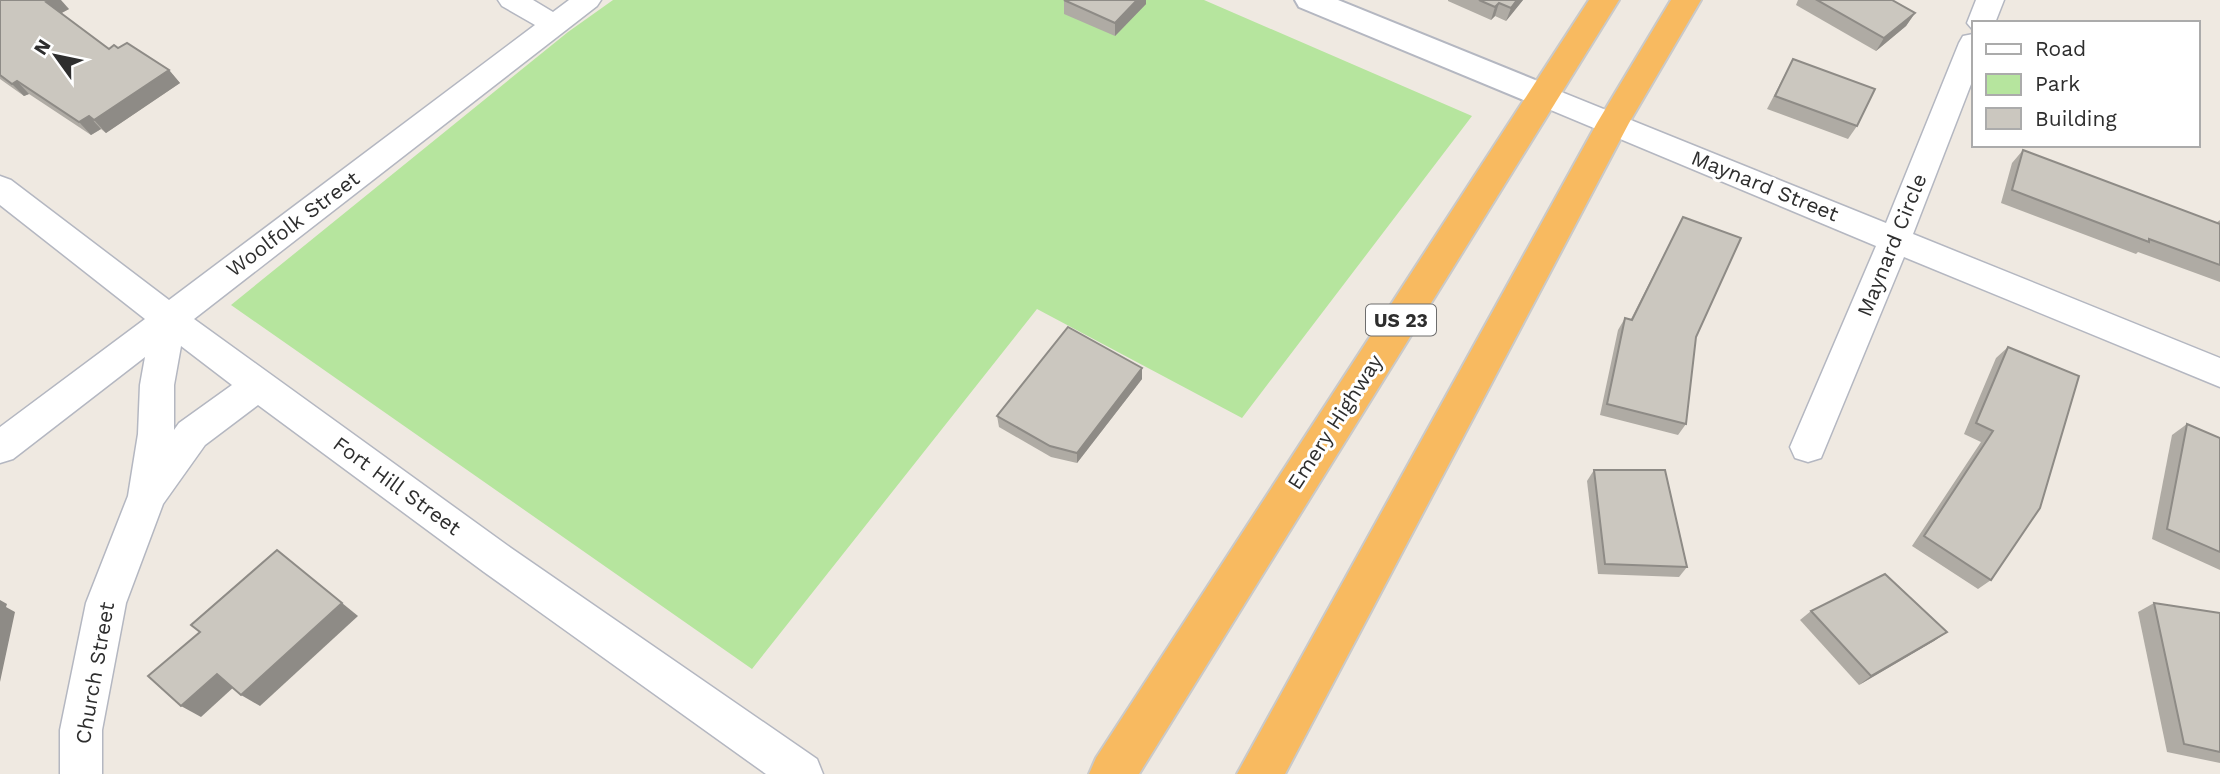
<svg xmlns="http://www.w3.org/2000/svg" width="2220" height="774" font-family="'Work Sans',sans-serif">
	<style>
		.green { fill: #b6e59e }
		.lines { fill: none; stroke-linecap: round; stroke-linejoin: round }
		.minor-casing { stroke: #b4b7c1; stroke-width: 3 }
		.tertiary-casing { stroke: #b4b7c1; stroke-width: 4 }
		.trunk-casing { stroke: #c9c9c9; stroke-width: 4 }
		.minor { fill: #fff; fill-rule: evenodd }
		.tertiary { fill: #fff; fill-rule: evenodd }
		.trunk { fill: #f8ba60; fill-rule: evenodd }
		.wall { fill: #afaba4 }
		.shaded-wall { fill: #8e8b86 }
		.building { fill: #cbc7bf; stroke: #8e8b86; stroke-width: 2 }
		.labels { text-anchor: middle; stroke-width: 6; stroke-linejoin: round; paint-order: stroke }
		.shield { fill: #fff; stroke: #6d6d6d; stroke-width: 2 }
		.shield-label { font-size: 19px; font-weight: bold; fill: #2e2e2e }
		.street-label { font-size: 21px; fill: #2e2e2e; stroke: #fff }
	</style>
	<rect width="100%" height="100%" fill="#efe9e1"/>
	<path class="green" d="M613,0h591l268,116 -230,302 -205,-109 -285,360 -521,-364 337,-273z"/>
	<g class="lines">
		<g class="minor-casing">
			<g id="minor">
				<path d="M498,0h35l20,12 16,-12h32l-4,6 -403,313 317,229 306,211 6,15h-57l-282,-202 -226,-167 -53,40 -42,59 -37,99 -24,127v44h-42v-44l26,-127 42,-107 10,-62 2,-49 5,-28 -132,102 -13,4v-36l145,-108 -145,-114v-29l11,4 158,120 366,-275 -33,-19zM181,346l51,39 -53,38 -5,7v-45z"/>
				<path d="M1976,0h28l-9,23h-22v7l-6,-7z"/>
				<path d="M1973,34v45l-60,155 307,124v29l-316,-130 -83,201 -13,4 -13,-4 -5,-11 86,-201 -342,-143 -5,-7 5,-7 10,-3 10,3 332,134 73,-180 4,-7z"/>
			</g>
		</g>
		<g class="tertiary-casing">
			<path id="tertiary" d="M1295,0h43l217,88 5,8 -5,8 -11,3 -11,-3 -234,-97z"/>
		</g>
		<g class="trunk-casing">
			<g id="trunk">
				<path d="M1589,0h30l-480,774h-50l7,-16z"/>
				<path d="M1671,0h30l-72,123 -344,651h-48l360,-651z"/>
			</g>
		</g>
		<use href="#minor" class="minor"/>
		<use href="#tertiary" class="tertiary"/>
		<use href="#trunk" class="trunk"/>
	</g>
	<g class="wall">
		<path d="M0,0l69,9 -8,4 48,36 9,-1 51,22 11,13 -74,50 -5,-4 -10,6 -62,-41 -5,2 -24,-17z"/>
		<path d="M1448,0h75l-17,21 -11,-5 -4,4 -43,-19z"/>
		<path d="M1798,0h94l23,13 -9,13 -30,25 -80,-46z"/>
		<path d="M1064,1l82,3 -31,32 -51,-22z"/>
		<path d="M1793,59l64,67 -9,13 -81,-30z"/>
		<path d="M2023,150l193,73 4,-3v62l-82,-30 -2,2 -135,-51 11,-40z"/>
		<path d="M1683,217l13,120 -10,87 -8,11 -78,-20 18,-85 7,-12 6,1z"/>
		<path d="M2008,347l-17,233 -13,9 -66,-43 69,-104 -17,-8 32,-76z"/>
		<path d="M1142,379l-65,84 -26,-6 -52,-30 -2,-11z"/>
		<path d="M2187,424l33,14v132l-68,-31 20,-104z"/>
		<path d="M1594,470l93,97 -8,10 -81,-3 -11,-93z"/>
		<path d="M2154,603l66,10v150l-53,-11 -29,-140z"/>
		<path d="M1811,611l136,21 -13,9 -75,44 -59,-65z"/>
	</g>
	<g class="shaded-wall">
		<path d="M50,0h11l8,9 -11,6 -12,-13z"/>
		<path d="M1137,0h9v4l-31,32v-13z"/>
		<path d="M1517,0h6l-17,21 5,-13z"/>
		<path d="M1499,3l-4,13 -4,4 4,-13z"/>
		<path d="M1915,13l-9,13 -30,25 8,-13z"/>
		<path d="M169,70l11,13 -74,50 -12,-13z"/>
		<path d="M17,81l12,13 -5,2 -12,-12z"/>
		<path d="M89,116l12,13 -10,6 -12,-13z"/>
		<path d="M1142,368v11l-65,84v-10z"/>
		<path d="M277,550l81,66 -98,90 -19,-11z"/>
		<path d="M0,600l7,4 -1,3 9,5 -15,70z"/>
		<path d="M1947,632l-13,9 -75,44 12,-9z"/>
		<path d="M217,674l19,11 -35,32 -20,-11z"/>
	</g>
	<g class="building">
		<path d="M0,0h50l-4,2 63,47 5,-4 4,3 9,-5 42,27 -75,50 -5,-4 -10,6 -62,-41 -5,3 -12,-9z"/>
		<path d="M1064,0h73l-22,23z"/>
		<path d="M1479,0h38l-6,8 -12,-5 -4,4z"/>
		<path d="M1817,0h75l23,13 -31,25z"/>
		<path d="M1793,59l82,30 -18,37 -82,-30z"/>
		<path d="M2023,150l197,74v41l-71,-26v3l-137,-52z"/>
		<path d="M1683,217l58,21 -45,99 -10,87 -79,-20 18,-86 7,2z"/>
		<path d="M1068,327l74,41 -65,85 -27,-7 -53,-30z"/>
		<path d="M2008,347l71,29 -39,132 -49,72 -67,-44 69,-105 -17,-8z"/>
		<path d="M2187,424l33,14v114l-53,-23z"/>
		<path d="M1594,470h71l22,97 -82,-3z"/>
		<path d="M277,550l65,53 -101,92 -24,-21 -36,32 -33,-30 52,-44 -9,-7z"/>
		<path d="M1885,574l62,58 -76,44 -60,-65z"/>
		<path d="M2154,603l66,10v139l-36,-8z"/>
	</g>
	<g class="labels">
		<rect class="shield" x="1366" y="304.5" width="70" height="31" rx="5"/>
		<g class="shield-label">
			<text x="1401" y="327">US 23</text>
		</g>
		<g class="street-label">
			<text transform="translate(1765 186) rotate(22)" y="7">Maynard Street</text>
			<text transform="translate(293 224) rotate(-37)" y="7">Woolfolk Street</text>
			<text transform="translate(1892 245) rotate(-68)" y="7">Maynard Circle</text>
			<text transform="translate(1335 422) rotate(-57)" y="7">Emery Highway</text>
			<text transform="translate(397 486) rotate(36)" y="7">Fort Hill Street</text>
			<text transform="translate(95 673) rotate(-80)" y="7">Church Street</text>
		</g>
	</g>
	<rect x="1972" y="21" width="228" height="126" fill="#ffffff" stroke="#ababab" stroke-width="2"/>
	<rect x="1986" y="44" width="35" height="10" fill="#ffffff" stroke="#ababab" stroke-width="2"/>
	<text x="2035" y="56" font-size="21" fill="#2e2e2e">Road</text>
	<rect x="1986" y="74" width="35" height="21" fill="#b6e59e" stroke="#ababab" stroke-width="2"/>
	<text x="2035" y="91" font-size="21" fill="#2e2e2e">Park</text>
	<rect x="1986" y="108" width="35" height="21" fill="#cbc7bf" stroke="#ababab" stroke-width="2"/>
	<text x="2035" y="126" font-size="21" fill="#2e2e2e">Building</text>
	<g transform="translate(56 56) rotate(303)" stroke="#ffffff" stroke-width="5" paint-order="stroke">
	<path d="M0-5L12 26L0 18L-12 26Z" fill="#2e2e2e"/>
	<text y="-10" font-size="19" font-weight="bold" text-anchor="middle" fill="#2e2e2e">N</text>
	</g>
</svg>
